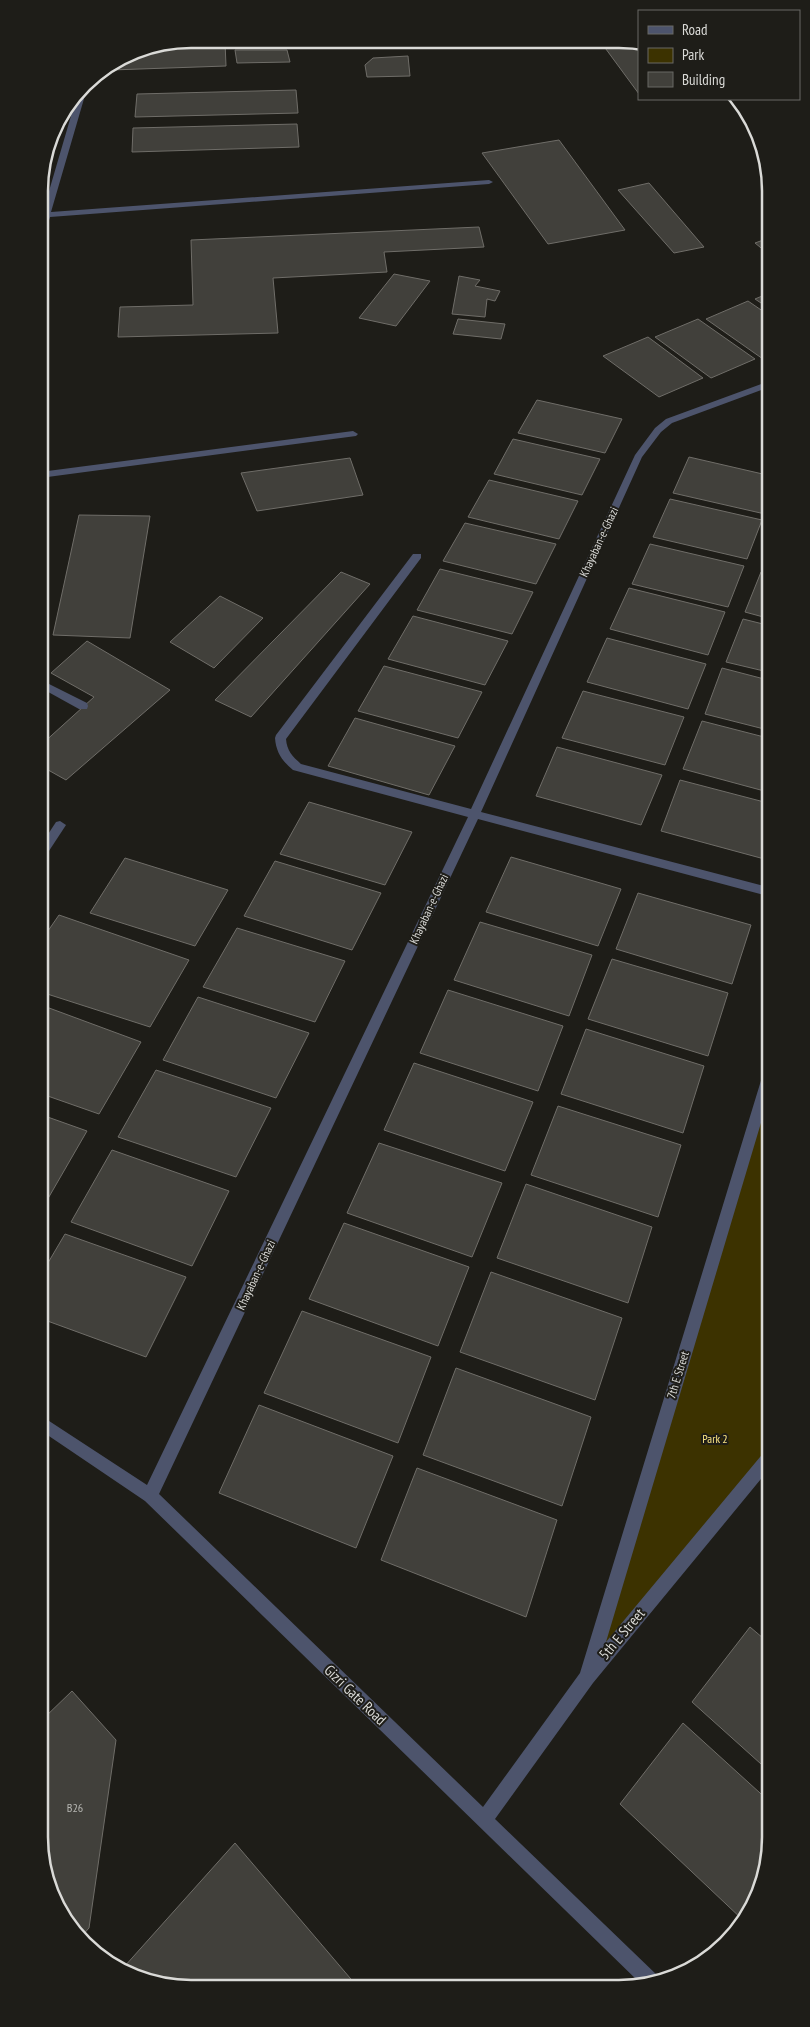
<svg xmlns="http://www.w3.org/2000/svg" width="810" height="2027" font-family="'PT Sans Narrow',sans-serif">
	<style>
		.green { fill: #3c3200 }
		.building { fill: #41403b; stroke: #6f6d68 }
		.lines { fill: none; stroke-linecap: round; stroke-linejoin: round }
		.minor { fill: #4d546c; fill-rule: evenodd }
		.labels { text-anchor: middle; stroke-width: 4; stroke-linejoin: round; paint-order: stroke }
		.street-label { font-size: 12px; fill: #dadad7; stroke: #1e1d18 }
		.park-label { font-size: 12px; fill: #fae483; stroke: #1e1d18 }
		.near-number-label { font-size: 12px; fill: #b4b4b0 }
		.near-street-label { font-size: 15px; fill: #dadad7; stroke: #1e1d18 }
		.rim { fill: none; stroke: #dadad7; stroke-width: 2.5 }
	</style>
	<rect width="100%" height="100%" fill="#1e1d18"/>
	<path class="green" d="M769,1072l1,388 -183,217z"/>
	<g class="building">
		<path d="M600,41l39,1v52z"/>
		<path d="M225,42l1,24 -115,4 1,-7 21,-13 32,-6z"/>
		<path d="M235,50h52l3,12 -53,1z"/>
		<path d="M408,56l2,20 -43,1 -2,-12 8,-7z"/>
		<path d="M296,90l2,23 -163,4 2,-23z"/>
		<path d="M297,124l2,23 -167,5 1,-24z"/>
		<path d="M559,140l66,90 -77,14 -66,-91z"/>
		<path d="M649,183l55,64 -30,6 -56,-63z"/>
		<path d="M479,227l5,20 -100,5 3,20 -114,6 5,55 -160,4 2,-30 73,-2 -2,-65z"/>
		<path d="M766,239v13l-11,-9z"/>
		<path d="M394,274l36,7 -34,45 -37,-8z"/>
		<path d="M459,276l21,4 -5,6 25,5 -5,10 -8,-2 -2,18 -33,-3z"/>
		<path d="M767,294v13l-12,-8z"/>
		<path d="M748,301l19,13v43l-4,2 -57,-40z"/>
		<path d="M458,319l47,5 -4,15 -48,-5z"/>
		<path d="M698,319l57,40 -44,19 -56,-41z"/>
		<path d="M648,337l55,41 -44,19 -56,-41z"/>
		<path d="M537,400l85,19 -17,34 -87,-20z"/>
		<path d="M513,439l87,20 -18,36 -88,-21z"/>
		<path d="M689,457l78,18v34l-2,5 -92,-21z"/>
		<path d="M350,458l13,37 -106,16 -16,-38z"/>
		<path d="M489,480l89,21 -19,38 -91,-22z"/>
		<path d="M670,499l92,21 -15,39 -94,-22z"/>
		<path d="M79,515l71,1 -20,122 -77,-3z"/>
		<path d="M465,523l91,21 -20,40 -93,-23z"/>
		<path d="M650,544l94,22 -16,41 -96,-23z"/>
		<path d="M440,569l93,23 -21,42 -95,-24z"/>
		<path d="M341,572l29,12 -119,133 -36,-17z"/>
		<path d="M761,572l6,1v45l-22,-6z"/>
		<path d="M629,588l96,24 -17,43 -98,-26z"/>
		<path d="M220,596l43,22 -49,50 -44,-26z"/>
		<path d="M413,616l95,25 -23,44 -97,-26z"/>
		<path d="M743,619l24,6 1,47 -42,-10z"/>
		<path d="M607,638l99,26 -18,45 -101,-27z"/>
		<path d="M87,641l83,49 -104,90 -25,-14v-21l53,-48 -43,-24z"/>
		<path d="M384,666l98,26 -24,46 -100,-27z"/>
		<path d="M722,668l46,12v50l-63,-16z"/>
		<path d="M583,691l101,26 -19,48 -103,-27z"/>
		<path d="M355,718l100,28 -26,49 -101,-29z"/>
		<path d="M702,721l66,17v54l-85,-23z"/>
		<path d="M557,747l105,28 -21,50 -105,-29z"/>
		<path d="M680,780l88,23v57l-107,-29z"/>
		<path d="M309,802l103,30 -27,53 -105,-31z"/>
		<path d="M511,857l110,32 -23,57 -112,-34z"/>
		<path d="M125,858l103,32 -33,56 -105,-33z"/>
		<path d="M275,861l106,32 -29,57 -108,-34z"/>
		<path d="M638,893l113,32 -19,59 -116,-35z"/>
		<path d="M59,915l130,45 -39,67 -109,-35v-51z"/>
		<path d="M480,922l112,33 -23,61 -115,-36z"/>
		<path d="M237,928l108,33 -30,61 -112,-35z"/>
		<path d="M612,959l116,34 -20,63 -120,-37z"/>
		<path d="M448,990l115,36 -25,65 -118,-38z"/>
		<path d="M198,997l111,36 -33,65 -113,-38z"/>
		<path d="M41,1005l100,37 -42,72 -57,-20z"/>
		<path d="M586,1029l118,37 -21,67 -122,-39z"/>
		<path d="M414,1063l119,39 -28,69 -121,-41z"/>
		<path d="M156,1070l115,38 -35,69 -118,-40z"/>
		<path d="M558,1106l123,39 -23,72 -127,-42z"/>
		<path d="M42,1115l45,16 -41,71 -4,-1z"/>
		<path d="M379,1143l123,40 -30,74 -125,-44z"/>
		<path d="M112,1150l117,41 -37,75 -121,-44z"/>
		<path d="M526,1184l126,43 -24,76 -131,-45z"/>
		<path d="M344,1223l125,44 -31,79 -129,-47z"/>
		<path d="M65,1234l121,43 -40,80 -104,-38v-46z"/>
		<path d="M491,1272l131,46 -27,82 -135,-48z"/>
		<path d="M302,1311l129,46 -33,86 -134,-50z"/>
		<path d="M456,1368l135,49 -29,89 -139,-51z"/>
		<path d="M259,1405l134,51 -37,92 -137,-55z"/>
		<path d="M417,1468l140,52 -31,97 -145,-57z"/>
		<path d="M750,1627l20,17 1,129 -79,-71z"/>
		<path d="M72,1691l44,49 -27,188 -9,10 -21,-25 -15,-38 -1,-156z"/>
		<path d="M683,1723l88,80v43l-8,40 -19,35 -124,-117z"/>
		<path d="M235,1843l121,142h-195l-37,-18z"/>
	</g>
	<g class="lines">
		<g class="minor">
			<path d="M85,83l3,2 -37,127 438,-32 4,2 -4,2 -439,33 -7,24 -4,2v-17l3,-11 36,-123z"/>
			<path d="M767,382v6l-95,35 -11,9 -19,25 -161,355 287,75v9l-290,-77 -319,675 324,313 97,-134 183,-599 1,-4 5,-1v27l-163,546 159,-191 5,-2v19l-177,215 -98,136 164,158 2,5 -21,1 -495,-482 -102,-69v-15l104,68 321,-668 -175,-47c-11,-9 -17,-18 -18,-32l1,-3 137,-181h8v4l-135,181c1,12 6,17 15,25l170,45 164,-354 20,-27 11,-9z"/>
			<path d="M353,431l5,3 -2,2 -316,42v-6z"/>
			<path d="M41,680l46,23 1,3 -1,3h-8l-38,-21z"/>
			<path d="M60,821l6,4 -21,32 -4,1v-13l15,-23z"/>
		</g>
	</g>
	<g class="labels">
		<g class="street-label">
			<text transform="translate(599 542) rotate(-65)" y="4">Khayaban-e-Ghazi</text>
			<text transform="translate(429 909) rotate(-65)" y="4">Khayaban-e-Ghazi</text>
			<text transform="translate(256 1275) rotate(-65)" y="4">Khayaban-e-Ghazi</text>
			<text transform="translate(678 1375) rotate(-73)" y="4">7th E Street</text>
		</g>
		<g class="park-label">
			<text x="715" y="1443">Park 2</text>
		</g>
		<g class="near-number-label">
			<text x="75" y="1812">B26</text>
		</g>
		<g class="near-street-label">
			<text transform="translate(622 1634) rotate(-50)" y="5">5th E Street</text>
			<text transform="translate(355 1695) rotate(44)" y="5">Gizri Gate Road</text>
		</g>
	</g>
	<path d="M0 0H810V2027H0ZM191 48H619A143 143 0 0 1 762 191V1837A143 143 0 0 1 619 1980H191A143 143 0 0 1 48 1837V191A143 143 0 0 1 191 48Z" fill="#1e1d18" fill-rule="evenodd"/>
	<path class="rim" d="M191 48H619A143 143 0 0 1 762 191V1837A143 143 0 0 1 619 1980H191A143 143 0 0 1 48 1837V191A143 143 0 0 1 191 48Z"/>
	<rect x="638" y="10" width="162" height="90" fill="#1e1d18" stroke="#696964"/>
	<rect x="648" y="26" width="25" height="8" fill="#4d546c" stroke="#696964"/>
	<text x="682" y="35" font-size="15" fill="#dadad7">Road</text>
	<rect x="648" y="48" width="25" height="15" fill="#3c3200" stroke="#696964"/>
	<text x="682" y="60" font-size="15" fill="#dadad7">Park</text>
	<rect x="648" y="72" width="25" height="15" fill="#41403b" stroke="#696964"/>
	<text x="682" y="85" font-size="15" fill="#dadad7">Building</text>
</svg>
